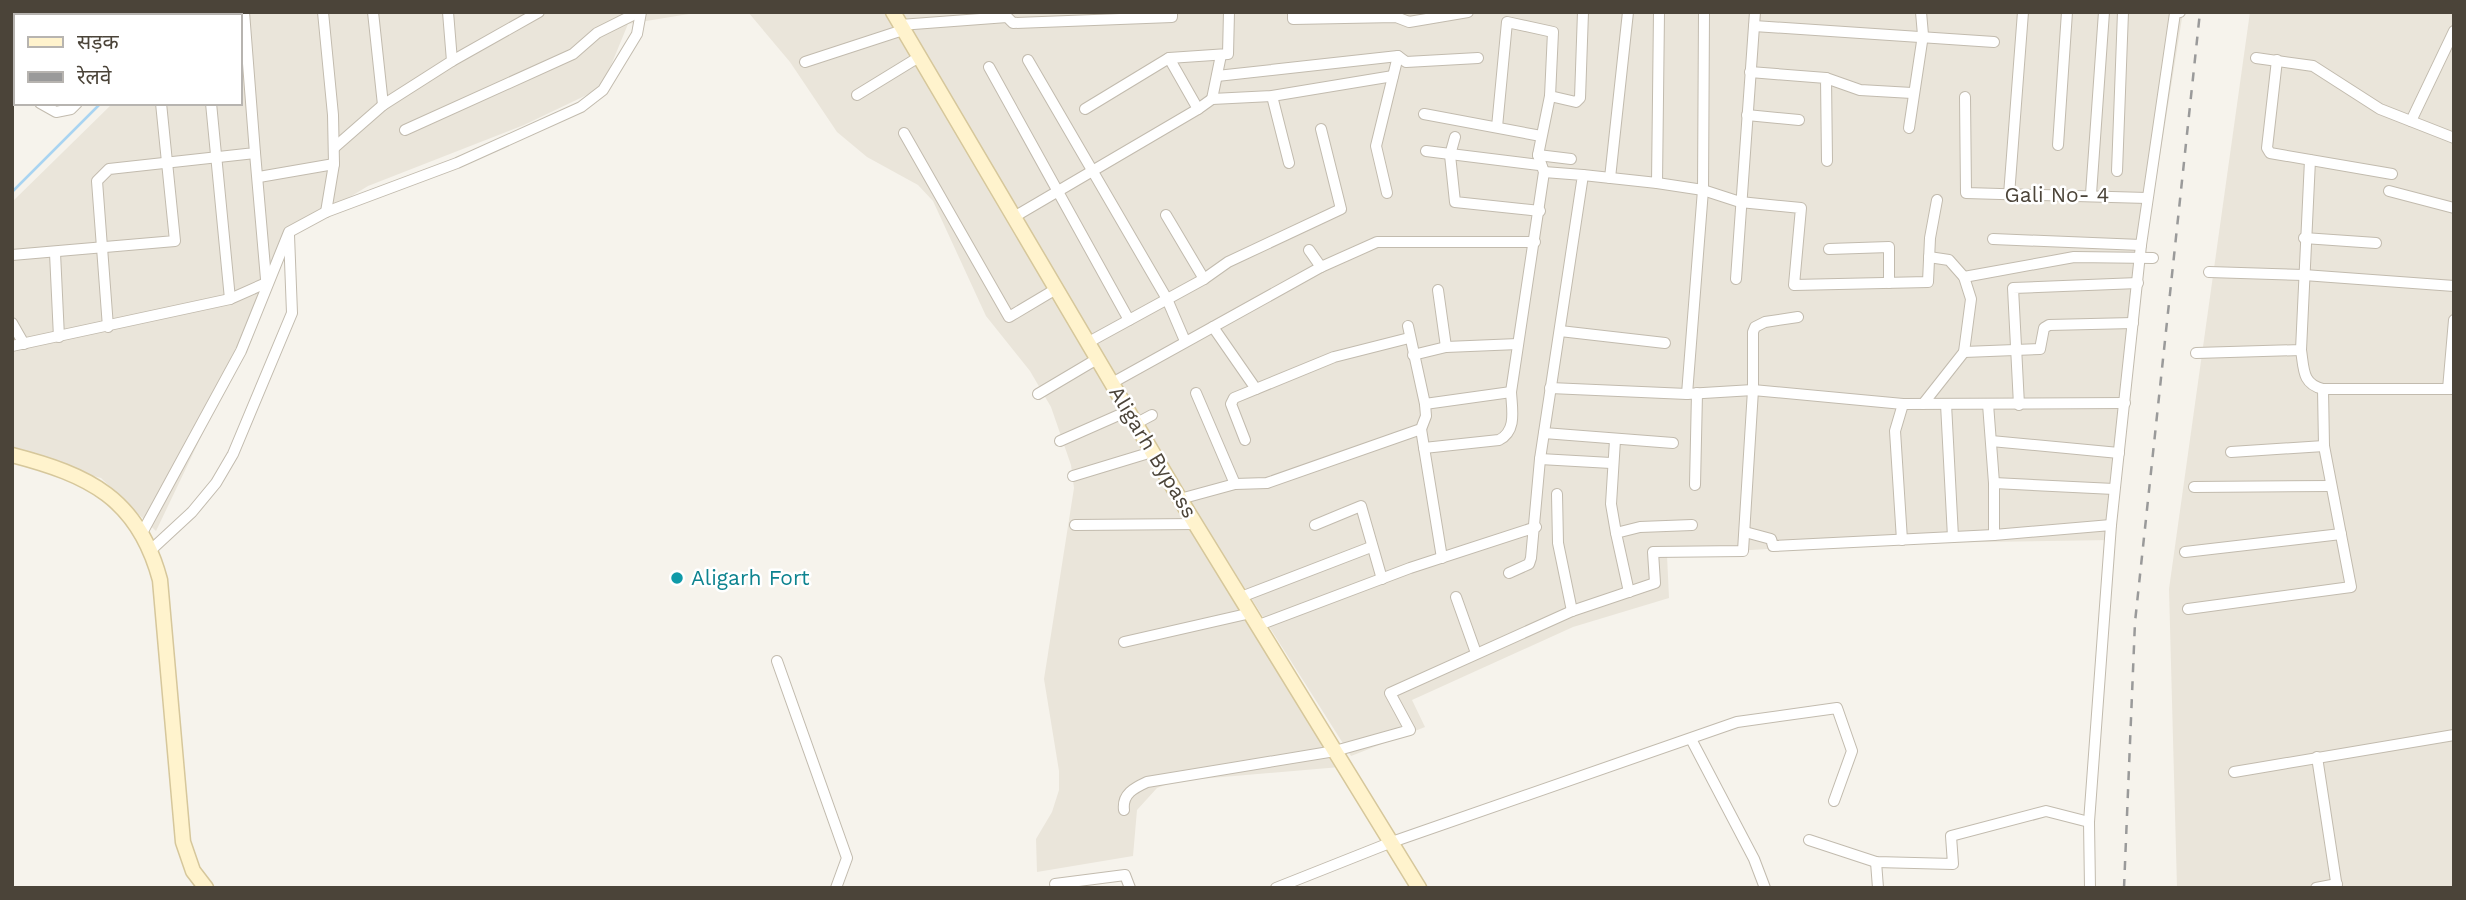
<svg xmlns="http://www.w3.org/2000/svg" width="2466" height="900" font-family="'Work Sans','Noto Sans Devanagari',sans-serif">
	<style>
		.residential { fill: #eae5da }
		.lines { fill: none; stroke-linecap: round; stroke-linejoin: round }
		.stream { stroke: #a9d4f2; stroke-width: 2.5 }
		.street-casing { stroke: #c2bbae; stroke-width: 12 }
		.secondary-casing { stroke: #d6c79b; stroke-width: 17 }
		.street { stroke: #fff; stroke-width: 10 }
		.secondary { stroke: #fff3cd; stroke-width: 14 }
		.rail { stroke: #9a9a9a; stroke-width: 2.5; stroke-dasharray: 9 9; stroke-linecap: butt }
		.culture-dot { fill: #0f9aa8; stroke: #fff; stroke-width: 2.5 }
		.labels { text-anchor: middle; stroke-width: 5; stroke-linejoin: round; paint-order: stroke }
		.street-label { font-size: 21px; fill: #4b4439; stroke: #fff }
		.culture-label { font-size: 21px; fill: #0d838f; stroke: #fff; text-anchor: start }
	</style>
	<rect width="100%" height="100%" fill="#f6f3ec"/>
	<g class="residential">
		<path d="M205,12h496l-73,12 -23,56 -12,12 -69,33 -156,61 -87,53 -15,62 -110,230 -55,-53 -89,-24v-252l101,-99h127v-87h-39z"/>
		<path d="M748,12h141l451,755 -164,14 -19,7 -20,22 -4,46 -96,16 -1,-33 16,-27 7,-22v-19l-15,-92 30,-191 -3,-23 -20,-58 -21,-36 -44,-55 -53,-115 -15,-16 -51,-28 -30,-25 -47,-70z"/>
		<path d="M902,12h1281l-41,256 -30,272 -262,4 -183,11 2,43 -96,29 -161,73 13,27 -74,29 -195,-308z"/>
		<path d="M2250,12h204v876h-277l-8,-299z"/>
	</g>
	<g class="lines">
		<g class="stream">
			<path d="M189,16l4,-4"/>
			<path d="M12,35v21"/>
			<path d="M12,192l89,-89"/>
		</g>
		<g class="street-casing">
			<g id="street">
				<path d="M28,12l1,4"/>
				<path d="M202,12v4"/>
				<path d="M373,12l10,93 69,-44 -4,-49"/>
				<path d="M1293,12v7l103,-2 13,5 59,-10"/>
				<path d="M162,16l4,-4"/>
				<path d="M900,25l107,-8 6,6 159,-6v-5"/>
				<path d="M1754,26l240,16"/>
				<path d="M2256,58l57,8 67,43 74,29"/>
				<path d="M1028,60l139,239 18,42"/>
				<path d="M2277,60l-10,88 3,5 122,21"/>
				<path d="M452,61l87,-49"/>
				<path d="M805,62l98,-32"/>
				<path d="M989,67l140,253"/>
				<path d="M1750,72l76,6 1,83"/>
				<path d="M1217,76l181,-20 8,6 72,-4"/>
				<path d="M1826,78l34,12 52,3"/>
				<path d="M857,95l62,-38"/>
				<path d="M1272,96l17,67"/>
				<path d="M1550,96l26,6 4,-4 3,-86"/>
				<path d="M1965,97l1,96 181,5"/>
				<path d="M1212,99l9,-44"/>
				<path d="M40,103l16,9 15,-3 6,-6"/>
				<path d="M211,103l19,196"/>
				<path d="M1085,109l84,-51"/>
				<path d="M1198,109l14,-10 60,-3 121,-20"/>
				<path d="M1424,114l117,22"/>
				<path d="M1747,115l52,5"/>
				<path d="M2411,121l43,-90"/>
				<path d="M1909,128l14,-93 -2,-23"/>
				<path d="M405,130l168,-76 24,-21 42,-21"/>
				<path d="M904,133l105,184 47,-28"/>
				<path d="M1455,137l-5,18 5,47 85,9"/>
				<path d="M2058,145l9,-133"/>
				<path d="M335,147l48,-42"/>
				<path d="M1426,151l113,14"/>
				<path d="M255,153l11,126"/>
				<path d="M1538,155l33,4"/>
				<path d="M2117,171l6,-159"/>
				<path d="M1583,175l74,8 2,-171"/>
				<path d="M259,177l75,-13 -1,-49 -10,-103"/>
				<path d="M1610,178l18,-166"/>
				<path d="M1657,183l46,7 37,12 61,6 -7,77 134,-3 2,-44 7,-38"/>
				<path d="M2389,191l65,17"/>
				<path d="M1387,193l-11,-47 22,-90"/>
				<path d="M2091,194l13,-182"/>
				<path d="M2009,195l14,-183"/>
				<path d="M326,212l8,-48"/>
				<path d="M1166,215l38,64"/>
				<path d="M1014,217l184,-108 -29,-51 59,-4 1,-42"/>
				<path d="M2304,238l72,5"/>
				<path d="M1993,239l148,6"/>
				<path d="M1829,249l60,-2v36"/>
				<path d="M1309,250l12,17 56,-25h158"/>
				<path d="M55,253l4,84"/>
				<path d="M12,255l163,-14 -14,-138"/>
				<path d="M2209,272l95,3 150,11"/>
				<path d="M1964,277l110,-20 79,1"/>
				<path d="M1736,279l19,-267"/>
				<path d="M1438,290l8,57"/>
				<path d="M12,323l12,21"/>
				<path d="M108,327l-11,-146 12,-12 146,-16 -11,-141"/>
				<path d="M1213,327l43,62"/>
				<path d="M1560,331l105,12"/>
				<path d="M1087,343l117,-64 24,-17 113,-53 -20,-80"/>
				<path d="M12,346l218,-47 36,-16"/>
				<path d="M1964,352l76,-3 4,-21 5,-3 84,-2"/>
				<path d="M2196,353l105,-3 9,-190"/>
				<path d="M1413,355l33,-8 72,-3"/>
				<path d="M1112,383l209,-116"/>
				<path d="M1550,388l137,6 66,-4 150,14 222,-1"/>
				<path d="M2323,389h131"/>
				<path d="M2448,389l6,-69"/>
				<path d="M1196,393l39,91"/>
				<path d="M1038,394l59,-35"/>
				<path d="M1687,394l16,-204 1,-178"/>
				<path d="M1425,404l86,-12"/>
				<path d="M1923,404l41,-52 7,-53 -7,-22 -15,-17 -20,-3"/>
				<path d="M1946,404l7,133"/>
				<path d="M1988,404l6,79v52"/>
				<path d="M2019,405l-6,-117 125,-5"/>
				<path d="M1135,424l17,-9"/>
				<path d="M1421,429l21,129"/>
				<path d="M1544,433l129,10"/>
				<path d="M1245,440l-14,-36 3,-6 100,-41 75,-19"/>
				<path d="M1615,440l-4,64 5,29"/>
				<path d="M1060,441l68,-30"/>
				<path d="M1991,441l128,12"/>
				<path d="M1424,448l75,-8c18,-9 13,-30 12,-48l33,-220 -6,-17 12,-59 3,-64 -46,-10 -10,105"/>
				<path d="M2231,452l93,-6"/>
				<path d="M1540,459l71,4"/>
				<path d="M1073,476l79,-24"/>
				<path d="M1994,483l120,6"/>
				<path d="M1695,485l2,-92"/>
				<path d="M2194,487l137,-1"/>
				<path d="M1557,494l1,49 14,68"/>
				<path d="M1180,499l55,-15 32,-1 154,-54 5,-13 -1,-12 -17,-78"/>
				<path d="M1075,525l121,-1"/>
				<path d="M1315,525l46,-19 21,73"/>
				<path d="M2111,525l30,-280 34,-232 5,-1"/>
				<path d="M1745,532l26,7 2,7 221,-11 117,-10 -22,297 1,66"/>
				<path d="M142,533l99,-182 48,-119 37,-20 131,-49 124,-56 22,-17 34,-56 4,-22"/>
				<path d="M1902,540l-7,-109 8,-27"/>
				<path d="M152,549l40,-37 24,-29 17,-29 59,-141 -3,-78"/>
				<path d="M2185,552l156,-18"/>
				<path d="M1509,573l20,-9 2,-6 9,-99 43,-284 -39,-3"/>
				<path d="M1629,592l-13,-59 24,-6 52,-2"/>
				<path d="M1241,597l130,-50"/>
				<path d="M1456,597l20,56"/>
				<path d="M2188,609l163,-22 -27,-141 -1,-57c-21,-5 -19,-20 -22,-39"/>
				<path d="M1259,625l151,-57 126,-41"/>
				<path d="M1124,642l127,-29"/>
				<path d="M777,661l70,197 -11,30"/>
				<path d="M1691,739l63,120 11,29"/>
				<path d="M2317,757l20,131"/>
				<path d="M2234,772l220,-37"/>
				<path d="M1124,810c-2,-16 10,-22 23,-28l188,-31 75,-21 -20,-37 182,-82 83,-28 -2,-31 90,-1 10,-161v-58l2,-5 10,-5 33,-5"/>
				<path d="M1809,840l67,22 77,2 -2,-28 95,-25 43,11"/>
				<path d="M1876,862l2,26"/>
				<path d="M1055,884l70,-9 5,13"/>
				<path d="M1276,888l116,-46 345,-120 100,-14 15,43 -18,50"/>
				<path d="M2316,888l21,-4"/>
			</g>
		</g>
		<g class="secondary-casing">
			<g id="secondary">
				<path d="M893,12l287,487 239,389"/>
				<path d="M12,455c77,20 126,43 148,125l23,262 10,29 13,17"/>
			</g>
		</g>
		<use href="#street" class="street"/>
		<use href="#secondary" class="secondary"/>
		<path class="rail" d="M2124,888l11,-266 65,-610"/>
	</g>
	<circle class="culture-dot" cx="677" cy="578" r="7"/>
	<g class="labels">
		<g class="street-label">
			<text x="2057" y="202">Gali No- 4</text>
			<text transform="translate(1153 452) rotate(59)" y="7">Aligarh Bypass</text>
		</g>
		<g class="culture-label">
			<text x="691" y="585">Aligarh Fort</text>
		</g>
	</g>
	<rect width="2466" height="900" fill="none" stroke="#4b4439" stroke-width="28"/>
	<rect x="14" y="14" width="228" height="91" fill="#ffffff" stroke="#b7b4b0" stroke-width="2"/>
	<rect x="28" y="37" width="35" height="10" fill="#fff3cd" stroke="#b7b4b0" stroke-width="2"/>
	<text x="77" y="49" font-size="21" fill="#4b4439">सड़क</text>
	<rect x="28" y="72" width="35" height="10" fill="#9a9a9a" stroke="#b7b4b0" stroke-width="2"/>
	<text x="77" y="84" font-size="21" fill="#4b4439">रेलवे</text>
</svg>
